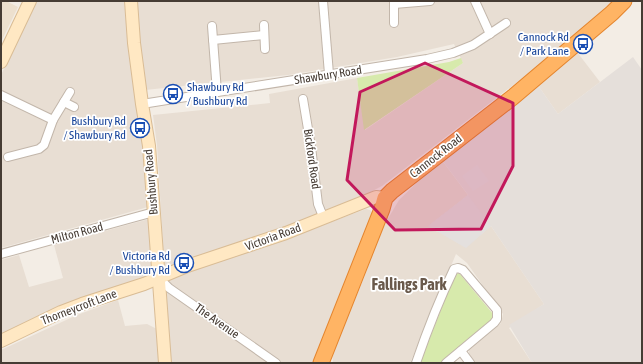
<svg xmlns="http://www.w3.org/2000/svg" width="643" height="364" font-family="'Asap Condensed',sans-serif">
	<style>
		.residential { fill: #e8ded3 }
		.industrial { fill: #e5dfda }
		.education { fill: #ede0ce }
		.green { fill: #d7eaac }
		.parking { fill: #e4e0de }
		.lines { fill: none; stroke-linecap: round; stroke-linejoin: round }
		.street-casing { stroke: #c2b6aa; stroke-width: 10 }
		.secondary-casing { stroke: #d9bc95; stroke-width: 14 }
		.highway-casing { stroke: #e4852e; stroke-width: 17 }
		.street { stroke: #fff; stroke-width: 8 }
		.secondary { stroke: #ffe8c3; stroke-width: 12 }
		.highway { stroke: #ffb464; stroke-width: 15 }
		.marked { fill: #c2185b; fill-opacity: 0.2; stroke: #c2185b; stroke-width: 3; stroke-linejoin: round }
		.labels { text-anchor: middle; stroke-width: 3.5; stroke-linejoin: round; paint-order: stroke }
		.transit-label { font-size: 12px; fill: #164399; stroke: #fff; text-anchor: end }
		.street-label { font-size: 12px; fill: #463c34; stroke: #fff }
		.district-label { font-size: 16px; font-weight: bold; fill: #69594b; stroke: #fff }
	</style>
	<rect width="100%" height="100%" fill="#f3ede5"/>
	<g class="residential">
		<path d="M36,1h88l6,56 12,77 6,73 -147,41v-173z"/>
		<path d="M135,1l407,1 74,-1 -48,42 -186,143 -23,12 -51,20 4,11 54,-20 4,1 4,4 -60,149h-144l-13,-218 -4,-30 117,-12 -1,-9 88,-16 8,52 98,-67 -9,-19 -57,13 -109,18 -143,15z"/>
		<path d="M577,52l23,30 -42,32 -21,-30z"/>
		<path d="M441,159l27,36 -39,31 37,21 25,-21 53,78 -35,24 23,35h-58l-5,-7v-7l32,-26 2,-9 -36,-51 -11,-9 -46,109h-77l-1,-9 32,-76 16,-46 19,-32z"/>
		<path d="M149,219l4,51 -3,4 -149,63v-77l18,-5 10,32 34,-9 -9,-33z"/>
		<path d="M118,300l7,26 22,-2 10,5 3,34h-159v-13l76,-35z"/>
	</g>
	<path class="industrial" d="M633,57l9,13v293h-110l-23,-38 35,-21 -53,-78 -25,22 -38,-22 40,-31 -27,-36 96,-75 21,30z"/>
	<path class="education" d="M1,1h5l12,6 -17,35z"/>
	<g class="green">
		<path d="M461,58l2,5 -99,67 -7,-52 92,-16z"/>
		<path d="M459,273l34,41 1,4 -3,4 -50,41h-21l35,-89z"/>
	</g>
	<g class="parking">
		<path d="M477,165l12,16 -16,10 -11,-15z"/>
		<path d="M468,195l23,31 -25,22 -38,-22z"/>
	</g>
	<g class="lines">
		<g class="street-casing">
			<g id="street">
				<path d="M323,1l6,73"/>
				<path d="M394,1v3l36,-3"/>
				<path d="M475,1l15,33"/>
				<path d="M394,4v19"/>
				<path d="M264,25l1,24"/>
				<path d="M212,26l5,66"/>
				<path d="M213,40l51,-5"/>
				<path d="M1,95l52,25"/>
				<path d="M303,99l8,48 7,57 6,15"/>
				<path d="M64,102l10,5"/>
				<path d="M142,104l285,-45 26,-6 20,-8 33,-22"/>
				<path d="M8,157l31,-8 5,-4 9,-25 17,-28"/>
				<path d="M1,254l153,-42"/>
				<path d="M159,278l10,10 107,75"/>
				<path d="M461,351l9,12"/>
				<path d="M416,363c11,-32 23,-63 38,-94l4,-1 5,2 34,40v9l-3,4 -48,40"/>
			</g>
		</g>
		<g class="secondary-casing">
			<g id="secondary">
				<path d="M131,1l3,42 8,61 7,42 16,217"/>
				<path d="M1,62l29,-61"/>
				<path d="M1,341l60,-29 21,-8 62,-20 43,-18 99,-33 90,-36 9,1"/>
			</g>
		</g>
		<g class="highway-casing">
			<path id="highway" d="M321,363l61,-154 3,-11 7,-7 121,-94 99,-84 12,-12"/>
		</g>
		<use href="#street" class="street"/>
		<use href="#secondary" class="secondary"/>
		<use href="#highway" class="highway"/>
	</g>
	<path class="marked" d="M425,63l88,40v63l-32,63 -86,1 -48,-50 13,-88z"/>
	<defs>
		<g id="bus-ring" transform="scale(1)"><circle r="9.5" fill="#fff" stroke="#1a4fb4" stroke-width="1.5"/><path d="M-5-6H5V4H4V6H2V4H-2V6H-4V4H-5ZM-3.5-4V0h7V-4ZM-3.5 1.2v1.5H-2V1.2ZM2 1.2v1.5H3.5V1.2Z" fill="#1a4fb4"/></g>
	</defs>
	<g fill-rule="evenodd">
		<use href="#bus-ring" x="583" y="44"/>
		<use href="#bus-ring" x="173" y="94"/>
		<use href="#bus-ring" x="140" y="128"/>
		<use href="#bus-ring" x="184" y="263"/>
	</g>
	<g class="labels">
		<g class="transit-label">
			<text x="569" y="41">Cannock Rd<tspan x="569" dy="14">/ Park Lane</tspan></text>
			<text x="187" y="91" text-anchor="start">Shawbury Rd<tspan x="187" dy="14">/ Bushbury Rd</tspan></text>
			<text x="126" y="125">Bushbury Rd<tspan x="126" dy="14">/ Shawbury Rd</tspan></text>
			<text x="170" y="260">Victoria Rd<tspan x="170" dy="14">/ Bushbury Rd</tspan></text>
		</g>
		<g class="street-label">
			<text transform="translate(328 75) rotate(-9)" y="4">Shawbury Road</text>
			<text transform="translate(436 156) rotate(-38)" y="4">Cannock Road</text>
			<text transform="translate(312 159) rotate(82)" y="4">Bickford Road</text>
			<text transform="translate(151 182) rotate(-95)" y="4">Bushbury Road</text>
			<text transform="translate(77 233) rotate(-15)" y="4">Milton Road</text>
			<text transform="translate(273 237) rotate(-20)" y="4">Victoria Road</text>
			<text transform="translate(79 307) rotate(-21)" y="4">Thorneycroft Lane</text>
			<text transform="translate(217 321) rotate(35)" y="4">The Avenue</text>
		</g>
		<g class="district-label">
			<text x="409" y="290">Fallings Park</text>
		</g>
	</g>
	<rect width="643" height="364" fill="none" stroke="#463c34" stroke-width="4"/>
</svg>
